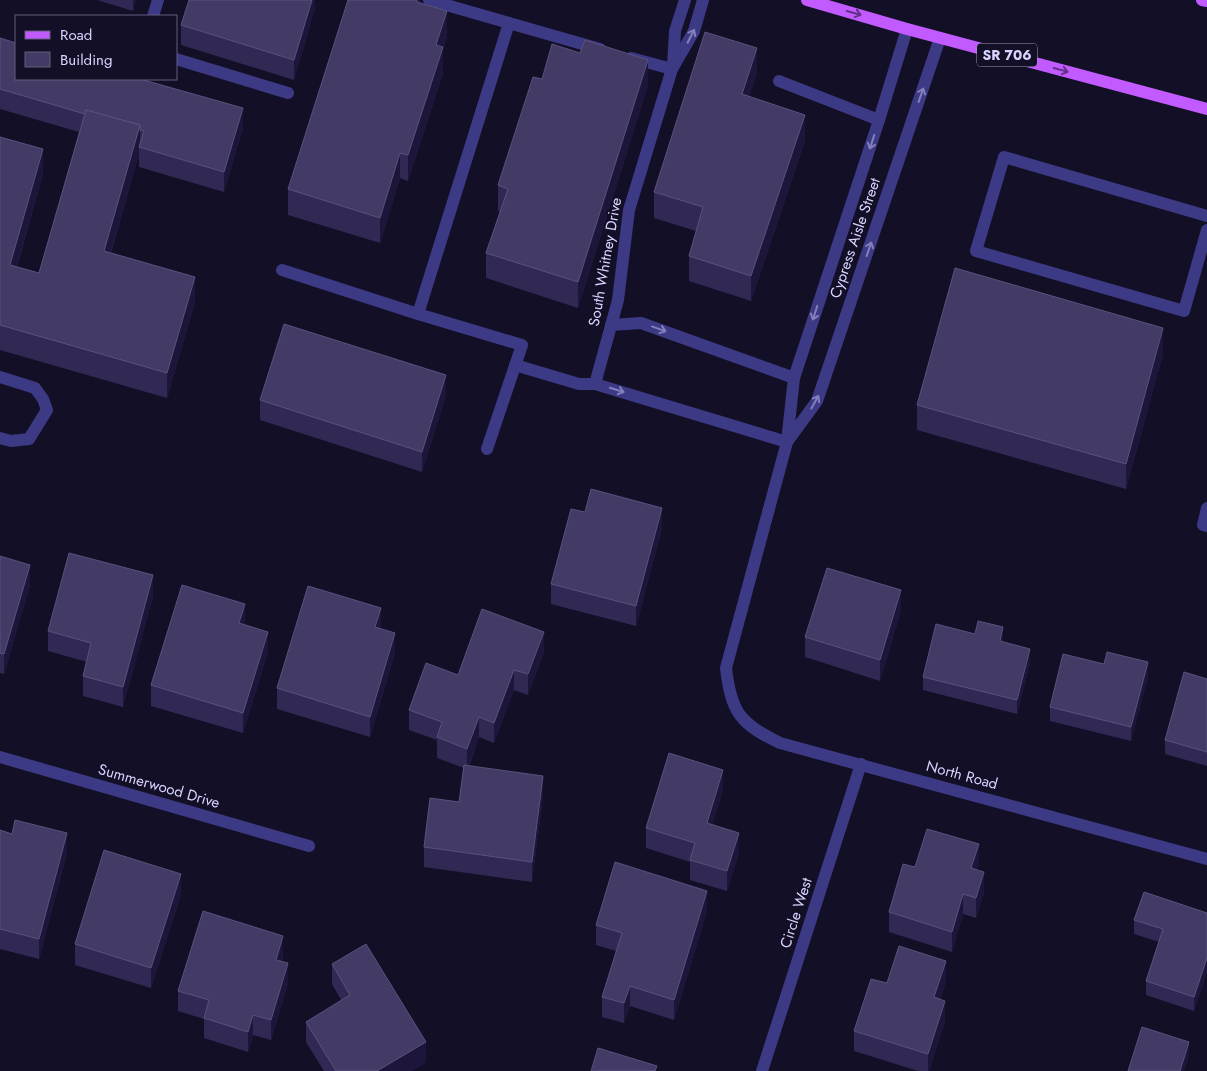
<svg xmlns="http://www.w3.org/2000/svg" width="1207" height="1071" font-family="Jost,sans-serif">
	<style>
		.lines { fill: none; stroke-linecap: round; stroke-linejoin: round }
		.service { stroke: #3d3a85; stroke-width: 12 }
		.minor { stroke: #3d3a85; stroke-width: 12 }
		.primary { stroke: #c25bff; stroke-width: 12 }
		.wall { fill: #312854 }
		.shaded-wall { fill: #1d163a }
		.building { fill: #433a66; stroke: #5a527e }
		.oneway { stroke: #623188 }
		.oneway2 { stroke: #837fbc }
		.labels { text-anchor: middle; stroke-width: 4; stroke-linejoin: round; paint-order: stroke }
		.shield { fill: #130f26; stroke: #9e99be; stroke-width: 1 }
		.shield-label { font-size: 14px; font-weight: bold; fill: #d9d4ff }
		.street-label { font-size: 15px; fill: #d9d4ff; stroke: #130f26 }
	</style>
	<rect width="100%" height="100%" fill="#130f26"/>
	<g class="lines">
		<g class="service">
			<path d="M429,0l171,49"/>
			<path d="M153,16l5,-16"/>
			<path d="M631,58l41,11"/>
			<path d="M176,59l112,34"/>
			<path d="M779,81l100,39"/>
			<path d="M1207,216l-203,-59 -28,94 208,60 23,-81"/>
			<path d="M282,270l136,44"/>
			<path d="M611,325l30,-2 153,55"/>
			<path d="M515,365l64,19h16"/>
			<path d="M0,377l35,11 8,11 4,11 -18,29 -18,2 -11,-3"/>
			<path d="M487,449l35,-104 -104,-31 91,-291"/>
			<path d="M1207,508l-4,17 4,1"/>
		</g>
		<g class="minor">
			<path d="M703,0l-9,31 -22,38 -43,141 -11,90 -23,84 192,58"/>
			<path d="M907,29l-28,91 -85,258 -7,64 -61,226c5,44 14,56 54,75l427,116"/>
			<path d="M673,66l2,-35 10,-31"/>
			<path d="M787,442l30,-41 123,-363"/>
			<path d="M0,757l309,89"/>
			<path d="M762,1071l99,-307"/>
		</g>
		<g class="primary">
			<path d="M807,0l100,29 300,80"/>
			<path d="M1202,0l5,1"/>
		</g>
	</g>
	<g class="wall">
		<path d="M97,0h39l-3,11z"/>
		<path d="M315,0v8l-21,72 -113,-35v-20z"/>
		<path d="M421,0v3l26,33 -4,14v23l-35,108 -8,-3 -20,65 -92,-28v-26z"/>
		<path d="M0,38l243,90 -19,64 -85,-25v-13l-28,99 84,49 -28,96 -167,-48v-213l43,37 -26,93 22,6 40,-141 -79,-23z"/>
		<path d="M580,53l68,32 -70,223 -92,-30v-25l14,-42h-2v-26l44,-106z"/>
		<path d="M757,73l-8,23 56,45 -54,160 -62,-20v-25l7,-25 -42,-13v-26z"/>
		<path d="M1163,354l-37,135 -209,-59v-25z"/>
		<path d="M446,395l-24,77 -162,-52v-20z"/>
		<path d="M585,512l77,16 -26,98 -85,-22v-20z"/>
		<path d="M0,556l30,29 -26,89 -4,-1z"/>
		<path d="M153,596l-30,111 -40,-11v-20l4,-14 -39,-11v-20z"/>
		<path d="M901,610l-21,71 -75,-24v-20z"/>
		<path d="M245,625l23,27 -25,81 -92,-27v-21z"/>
		<path d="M380,629l15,24 -25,84 -93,-28v-21z"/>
		<path d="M1003,642l27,21 -13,51 -94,-24v-13z"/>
		<path d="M544,652l-16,43 -14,-5 -20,53 -15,-6 -10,29 74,30 -11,86 -108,-15v-20l35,-45 5,-34 -27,-10v-18l-28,-10v-20l49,-35z"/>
		<path d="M1148,676l-17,65 -81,-20v-14z"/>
		<path d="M1207,679v87l-42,-12v-14z"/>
		<path d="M723,790l-11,35 27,28 -12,38 -37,-11v-18l-44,-14v-20z"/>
		<path d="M0,830l12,4 55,19 -28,106 -39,-10z"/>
		<path d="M979,864l-2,6 7,23 -8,25 -13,-4 -11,38 -63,-20v-20l26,-45z"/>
		<path d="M181,894l-30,94 -76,-23v-21z"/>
		<path d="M707,911l-33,109 -44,-14 -6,17 -22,-6v-20l14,-46 -20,-6v-20z"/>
		<path d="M1207,913v59l-13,39 -48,-16v-14l13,-39 -25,-8v-14z"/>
		<path d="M283,956l-1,5 6,22 -17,57 -18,-5 -5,17 -44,-14v-19l-26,-8v-20z"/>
		<path d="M332,964l94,98 -15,9h-87l-18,-29v-20l35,-22 -9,-16z"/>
		<path d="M946,981l-6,18 5,22 -16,50h-11l-64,-20v-20l33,-48z"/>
	</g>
	<g class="shaded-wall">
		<path d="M133,0h3l-3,11z"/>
		<path d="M312,0h3v8l-21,72v-20z"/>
		<path d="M417,0h4v12l-4,-10z"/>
		<path d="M447,11v25l-4,14v23l-35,108v-26l28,-110z"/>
		<path d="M757,48v25l-15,46v-25z"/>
		<path d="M648,60v25l-70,223v-26z"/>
		<path d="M243,108v20l-19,64v-20z"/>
		<path d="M805,115v26l-54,160v-25z"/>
		<path d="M140,125v22h-1v7l-35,122v-25z"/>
		<path d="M43,149v25l-33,116v-25z"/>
		<path d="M400,153v25l-20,65v-25z"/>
		<path d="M195,277v25l-28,96v-25z"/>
		<path d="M1163,328v26l-37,135v-25z"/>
		<path d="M446,375v20l-24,77v-20z"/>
		<path d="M662,508v20l-26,98v-20z"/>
		<path d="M30,565v20l-26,89v-20z"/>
		<path d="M153,575v21l-30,111v-20z"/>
		<path d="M901,590v20l-21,71v-21z"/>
		<path d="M245,604v20l-6,19v-20z"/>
		<path d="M381,608v20l-6,19v-20z"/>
		<path d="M1003,627v14l-3,14v-14z"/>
		<path d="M268,632v20l-25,81v-20z"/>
		<path d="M544,632v20l-16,43v-21z"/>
		<path d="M395,633v20l-25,84v-20z"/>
		<path d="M1030,649v14l-13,51v-14z"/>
		<path d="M1148,662v14l-17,65v-14z"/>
		<path d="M514,670v20l-20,53v-20z"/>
		<path d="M479,717v20l-12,32v-20z"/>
		<path d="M723,770v20l-16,53v-20z"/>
		<path d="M543,776v20l-11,86v-20z"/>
		<path d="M67,833v20l-28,106v-20z"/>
		<path d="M739,833v20l-12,38v-20z"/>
		<path d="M979,844v20l-8,24v-20z"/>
		<path d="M984,872v21l-8,25v-20z"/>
		<path d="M181,874v20l-30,94v-20z"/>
		<path d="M707,891v20l-33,109v-20z"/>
		<path d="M963,894v20l-11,38v-20z"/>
		<path d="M283,936v20l-7,24v-20z"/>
		<path d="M1207,958v14l-13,39v-14z"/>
		<path d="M946,961v20l-12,36v-20z"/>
		<path d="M288,963v20l-17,57v-20z"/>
		<path d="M630,986v20l-6,17v-20z"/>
		<path d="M945,1001v20l-16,50h-1v-17z"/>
		<path d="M253,1015v20l-5,17v-20z"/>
		<path d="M426,1042v20l-15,9h-34z"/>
		<path d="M1189,1042v14l-5,15h-4z"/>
	</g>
	<g class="building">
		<path d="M189,0h123l-18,60 -113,-35z"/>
		<path d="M348,0h69v2l30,9 -11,34 7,2 -35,108 -8,-2 -20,65 -92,-29z"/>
		<path d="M705,32l52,16 -15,46 63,21 -54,161 -62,-20 14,-49 -49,-15z"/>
		<path d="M0,38l16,5v36h124l103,29 -19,64 -85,-25 5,-16 -4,-1v-5l-54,-15 -1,4 -85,-25z"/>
		<path d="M585,40l63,20 -70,222 -92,-29 22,-64 -10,-4 35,-108 9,2 10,-35 28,9z"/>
		<path d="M86,110l54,15 -36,126 91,26 -28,96 -167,-48v-188l43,12 -33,116 29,8z"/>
		<path d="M955,268l208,60 -37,136 -209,-59z"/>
		<path d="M284,324l162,51 -24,77 -162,-52z"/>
		<path d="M591,489l71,19 -26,98 -85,-22 20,-75 14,3z"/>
		<path d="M69,553l84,22 -30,112 -40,-11 8,-33 -43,-12z"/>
		<path d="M0,556l30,9 -26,89 -4,-1z"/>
		<path d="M827,568l74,22 -21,70 -75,-23z"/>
		<path d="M182,585l63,19 -6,19 29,9 -25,81 -92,-28z"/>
		<path d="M308,586l73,22 -6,19 20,6 -25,84 -93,-29z"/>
		<path d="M482,609l62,23 -16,42 -14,-4 -20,53 -15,-6 -12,32 -30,-12 5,-15 -33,-12 17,-47 32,12z"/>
		<path d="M978,621l25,6 -3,14 30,8 -13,51 -94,-23 13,-53 39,10z"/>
		<path d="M1107,652l41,10 -17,65 -81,-20 13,-53 41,10z"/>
		<path d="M1184,672l23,7v73l-42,-12z"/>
		<path d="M669,753l54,17 -16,53 32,10 -12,38 -37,-11 5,-17 -49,-15z"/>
		<path d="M464,765l79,11 -11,86 -108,-15 6,-49 29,4z"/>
		<path d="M15,820l52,13 -28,106 -39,-10v-99l12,4z"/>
		<path d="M927,829l52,15 -8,24 13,4 -8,26 -13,-4 -11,38 -63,-20 14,-48 12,3z"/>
		<path d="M104,850l77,24 -30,94 -76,-24z"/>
		<path d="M615,862l92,29 -33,109 -44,-14 -6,17 -22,-6 20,-64 -26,-8z"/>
		<path d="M1144,892l63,21v45l-13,39 -48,-16 17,-52 -29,-9z"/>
		<path d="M203,911l80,25 -7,24 12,3 -17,57 -18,-5 -5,17 -44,-14 5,-18 -31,-9z"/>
		<path d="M366,944l60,98 -49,29h-41l-30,-49 44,-27 -18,-31z"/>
		<path d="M899,946l47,15 -12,36 11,4 -17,53 -74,-23 17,-52 16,4z"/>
		<path d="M1142,1027l47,15 -9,29h-52z"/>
		<path d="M598,1048l59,18 -2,5h-64z"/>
	</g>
	<defs><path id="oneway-shaft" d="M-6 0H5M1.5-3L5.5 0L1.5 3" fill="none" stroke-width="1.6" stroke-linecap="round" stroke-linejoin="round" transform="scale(1.25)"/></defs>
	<g class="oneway">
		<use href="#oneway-shaft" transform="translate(854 13) rotate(16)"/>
		<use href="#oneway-shaft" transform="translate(1061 70) rotate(15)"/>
	</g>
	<g class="oneway2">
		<use href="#oneway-shaft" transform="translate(691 36) rotate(-63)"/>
		<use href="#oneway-shaft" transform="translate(921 95) rotate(-71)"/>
		<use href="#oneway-shaft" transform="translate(872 142) rotate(108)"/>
		<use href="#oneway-shaft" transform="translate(869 249) rotate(-71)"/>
		<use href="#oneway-shaft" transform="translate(815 313) rotate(108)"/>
		<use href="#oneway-shaft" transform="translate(659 329) rotate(20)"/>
		<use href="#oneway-shaft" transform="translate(617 390) rotate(17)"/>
		<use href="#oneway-shaft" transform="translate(815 402) rotate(-61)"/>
	</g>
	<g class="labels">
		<rect class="shield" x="977" y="43.5" width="60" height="23" rx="4"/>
		<g class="shield-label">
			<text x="1007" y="60">SR 706</text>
		</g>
		<g class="street-label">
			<text transform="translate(855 238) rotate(-71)" y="5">Cypress Aisle Street</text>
			<text transform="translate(605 262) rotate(-80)" y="5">South Whitney Drive</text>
			<text transform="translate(962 775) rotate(15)" y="5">North Road</text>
			<text transform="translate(159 786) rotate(16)" y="5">Summerwood Drive</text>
			<text transform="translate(796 913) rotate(-72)" y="5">Circle West</text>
		</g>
	</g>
	<rect x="15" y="15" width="162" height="65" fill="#130f26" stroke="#625e7d"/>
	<rect x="25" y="31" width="25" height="8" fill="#c25bff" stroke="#625e7d"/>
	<text x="60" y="40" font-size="15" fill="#d9d4ff">Road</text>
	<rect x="25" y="52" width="25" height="15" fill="#433a66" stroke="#625e7d"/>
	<text x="60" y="65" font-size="15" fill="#d9d4ff">Building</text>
</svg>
